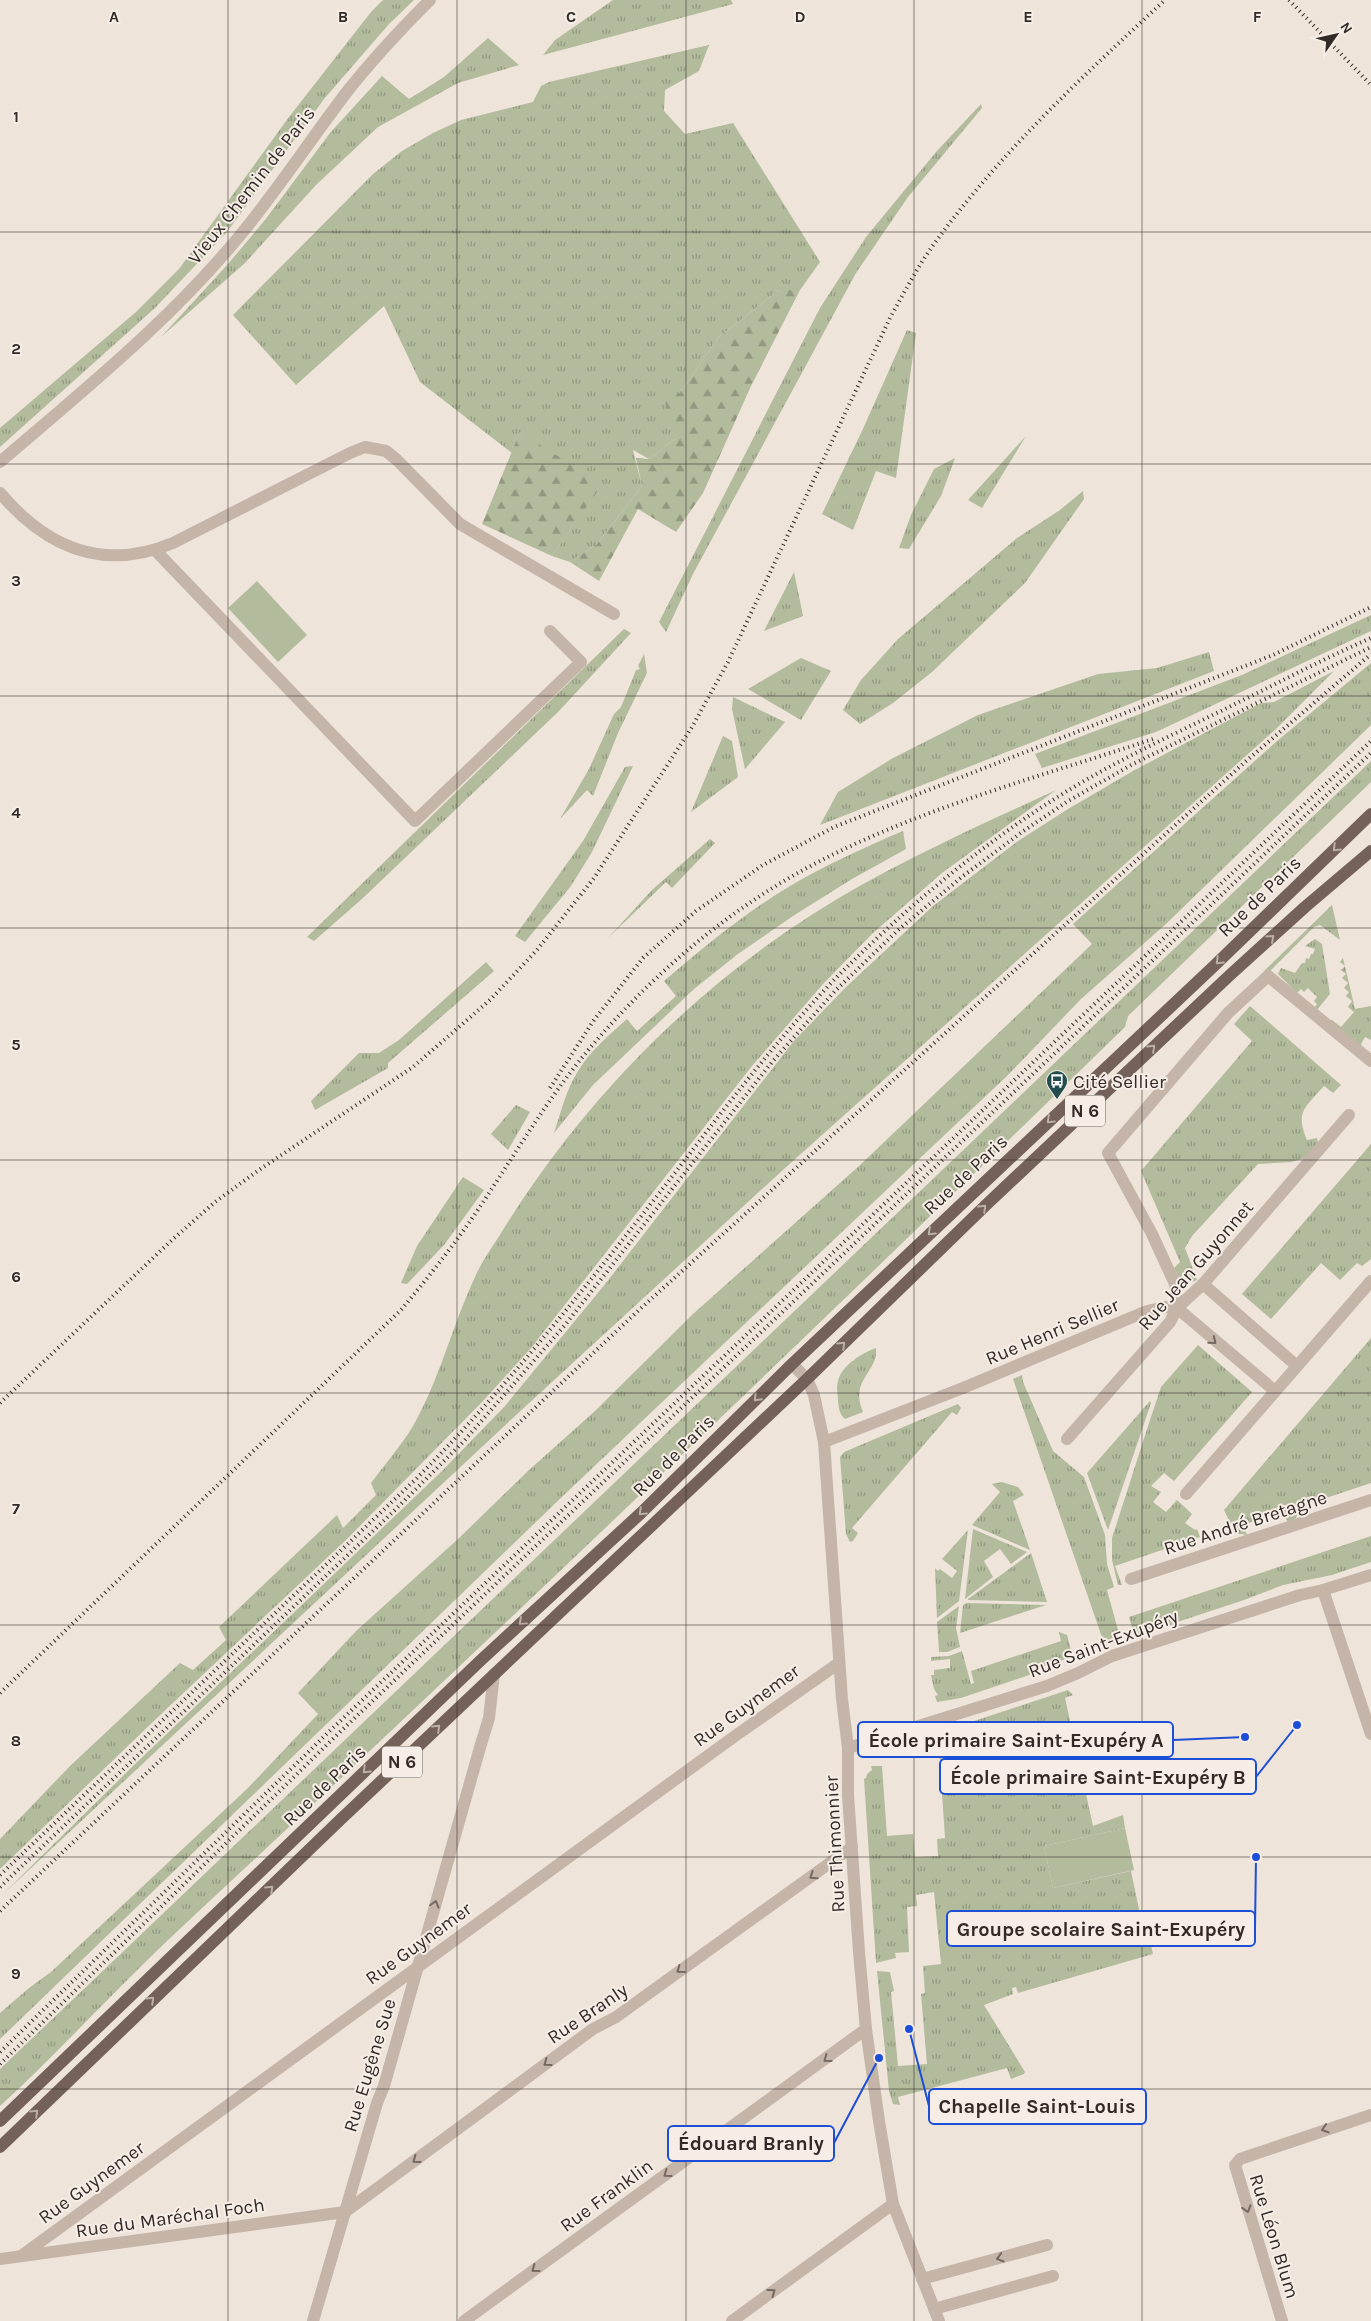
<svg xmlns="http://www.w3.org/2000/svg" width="1371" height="2321" font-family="Karla,sans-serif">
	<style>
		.grass { fill: url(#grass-tufts) }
		.forest { fill: url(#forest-firs) }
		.garden { fill: #b2bb9c }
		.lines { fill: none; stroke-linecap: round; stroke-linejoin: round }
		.minor { stroke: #c5b4a8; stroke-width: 12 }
		.primary { stroke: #73615a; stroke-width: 12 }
		.rail { stroke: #322a27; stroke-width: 4; stroke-dasharray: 1 4; stroke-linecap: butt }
		.oneway { stroke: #bbafa7 }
		.oneway2 { stroke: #746861 }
		.grid { fill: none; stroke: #322a27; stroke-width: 1; stroke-opacity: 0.55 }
		.labels { text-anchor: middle; stroke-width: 4; stroke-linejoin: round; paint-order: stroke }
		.shield { fill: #f6eee6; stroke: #6d6560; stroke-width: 1 }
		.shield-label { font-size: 18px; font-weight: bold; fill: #322a27 }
		.street-label { font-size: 19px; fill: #322a27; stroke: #f6eee6 }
		.poi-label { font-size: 19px; fill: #322a27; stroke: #f6eee6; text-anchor: start }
		.grid-label { font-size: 16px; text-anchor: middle; font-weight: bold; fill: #322a27; stroke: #f6eee6; stroke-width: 4; stroke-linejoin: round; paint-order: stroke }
		.leader { fill: none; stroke: #1d4ed8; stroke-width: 2 }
		.callout-dot { fill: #1d4ed8; stroke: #f6eee6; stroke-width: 2 }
		.callout { fill: #f6eee6; stroke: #1d4ed8; stroke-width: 2 }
		.callout-label { font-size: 20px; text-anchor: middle; font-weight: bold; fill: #322a27 }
	</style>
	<defs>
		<pattern id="grass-tufts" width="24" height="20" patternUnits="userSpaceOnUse" patternTransform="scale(1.25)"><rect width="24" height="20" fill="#b2bb9c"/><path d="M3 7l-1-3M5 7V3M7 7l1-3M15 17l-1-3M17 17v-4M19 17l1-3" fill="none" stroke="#91987f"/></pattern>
		<pattern id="forest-firs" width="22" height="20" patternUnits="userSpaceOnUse" patternTransform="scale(1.25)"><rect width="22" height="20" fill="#b2bb9c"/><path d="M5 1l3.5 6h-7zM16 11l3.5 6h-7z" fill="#91987f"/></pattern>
	</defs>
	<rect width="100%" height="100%" fill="#eee4da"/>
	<g class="grass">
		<path d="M383,0h31l-25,24 -65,75 -97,133 -72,76 -155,139v-19l136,-116 43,-43 110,-152 82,-105z"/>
		<path d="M613,0h118l2,4 -190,51 12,-15z"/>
		<path d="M488,38l31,27 -61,18 -80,44 -62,58 -71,78 -84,74 67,-73 37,-44 65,-87 52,-57 27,23 35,-22z"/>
		<path d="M709,45l-10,26 -34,19 -1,21 21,23 48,-11 87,139 -20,28h-21l-60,47 -39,56 -5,46 -26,20 -16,-9 9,36 -45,58 -27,18 -18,-6 44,-64 -76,-60 -8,21 -92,-71 -36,-76 -88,79 -63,-70 140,-141 29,-23 31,-18 28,-13 72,-18 8,-16 8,-4z"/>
		<path d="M981,104l1,4 -74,89 -52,76 -163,301 -27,58 -7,-10 161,-314 46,-71 70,-85z"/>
		<path d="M907,330l9,3 -20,145 -20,-7 -23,59 -31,-16 40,-83z"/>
		<path d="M1026,436l-44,72 -14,-8z"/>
		<path d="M955,458l-14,38 -32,53 -10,-1 12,-33 23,-46z"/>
		<path d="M1083,491l1,8 -59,84 -93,89 -39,31 -33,21 -17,-14 18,-30 37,-41 119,-101 43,-28z"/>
		<path d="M794,572l9,44 -39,15z"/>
		<path d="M1371,615v16l-215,101 -114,36 -7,-14 207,-79z"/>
		<path d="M624,629l7,4 -72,78 -196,187 -49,43 -7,-4z"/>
		<path d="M1209,652l5,19 -394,154 18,-33 55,-34 85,-43 120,-41 59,-6z"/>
		<path d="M644,654l3,19 -29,60 -25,63 -6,-6 -27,29 29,-50 25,-55 7,-7 15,-37 4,-1 -2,-3z"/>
		<path d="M801,658l30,13 -30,49 -53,-31z"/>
		<path d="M1371,663v62l-204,198 -86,76 -73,76 -442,418 -566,546v-26l29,-25 22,-16 197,-184 70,-74 -20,-21 58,-62 102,-92 70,-68 67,-60 98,-97 166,-148 233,-222 -19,-20 204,-183z"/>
		<path d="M1334,671l-58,58 -492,440 -269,247 -515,481 132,-130 310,-296 63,-65 101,-123 187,-241 52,-54 88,-82 85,-65 50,-32 65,-38 128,-68 13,-1z"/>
		<path d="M733,697l52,25 -40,47 -13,-60z"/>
		<path d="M723,736l9,5 6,36 -47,35z"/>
		<path d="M1371,761v21l-243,234 -3,11c-316,308 -635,613 -958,914 -57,54 -109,112 -167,165v-37z"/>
		<path d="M633,766l-41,86 -21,34 -46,56 -10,-6 68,-95 42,-74z"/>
		<path d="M1056,790l-114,83 -69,60 -50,51 -71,82 -221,282 -48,53 -136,138 -189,178 -158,152v-30l70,-73 110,-103 13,7 33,-30 -7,-13 118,-112 6,13 33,-33 -5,-12c14,-19 30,-37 42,-57 27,-47 39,-100 62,-149 6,-14 15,-27 23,-39 79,-130 187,-242 315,-324 77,-49 161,-86 243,-124z"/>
		<path d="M903,831l3,18 -54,30 -59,37 -55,38 -44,35 -101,96 -39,48c7,-21 12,-43 24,-62 12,-20 32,-37 49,-52l10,12 39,-35 -12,-15c40,-34 81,-68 126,-95 36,-21 75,-39 113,-55z"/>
		<path d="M710,839l5,4 -43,45 -6,-6 -58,56 44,-48z"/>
		<path d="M1332,905l8,35 -20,-15 -6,2 -45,45 -5,-1z"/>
		<path d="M1315,939l7,5 8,50 -13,16 -3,-2 3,-4 -3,-3 3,-4 -9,-9 -4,4 -3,-3 -4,4 -19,-19 3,-6 14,5 7,-10h3l1,-5 3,1 2,-5h2l2,-5 -10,-3z"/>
		<path d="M1343,958l12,51 16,-3v34l-6,-3 -6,11 -29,-27 2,-1 9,7 13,-15 -6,-5 4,-6 -6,-5 3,-4 -5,-4 4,-5 -6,-5 4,-4 -5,-4 4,-4 -5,-4z"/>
		<path d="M486,962l8,9 -106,92v5l-73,42 -4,-9 48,-48h20l20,-13z"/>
		<path d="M1250,1006l91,79 -8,8 -9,-7c-19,22 -29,25 -17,54l10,-2 1,5 -12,15 -15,4 -33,2 -66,72 -7,12 12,32 -14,6 -9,-18 6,-6 -39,-91 111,-130 -18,-17z"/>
		<path d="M516,1105l14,7 -22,38 -17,-16z"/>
		<path d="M1371,1144v115l-9,7 -5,-3 -17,17 -19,-17 -50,56 -29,-25z"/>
		<path d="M463,1177l21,13 -40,55 -37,39 -6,-1 16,-37z"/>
		<path d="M1371,1338v145l-69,23 -5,3 1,5 -4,7 -6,1 -7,-10 -38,13 4,10 -12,-2 -11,-23z"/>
		<path d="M1198,1345l54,47 -78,89 -10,-8 -13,13 10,6 -8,10 13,10 11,-12 15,14 -7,9 10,7 2,-1 3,8 -85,29 7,19h-4l-6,-25v-22l38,-118 11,-33z"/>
		<path d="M876,1348c3,24 -27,31 -13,64l-18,7c-6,-5 -6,-11 -7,-18 0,-6 -2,-14 0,-20 4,-16 24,-28 38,-33z"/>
		<path d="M1022,1375l1,7 30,69 31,26 21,58 2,29 7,23 -7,3 14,51 -16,5 -92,-267z"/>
		<path d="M1150,1401l1,2 -43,127 -21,-57z"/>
		<path d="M958,1404l3,4 -4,7 -5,-3 -100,116 6,5 -5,8 -3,1 -4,-8 -6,-77 4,-5z"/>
		<path d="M1002,1482l16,5 6,8 -11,6 17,49 -58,-25 28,-33 -8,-8z"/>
		<path d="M973,1529l54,23 -16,12 -11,-15 -16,12 9,16 -28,22z"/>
		<path d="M968,1530l-9,71 -22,17 -2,-50 3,3 2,-2 12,9 5,-7 -15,-12z"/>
		<path d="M1371,1536v26l-39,13 -49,10 -39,15 -109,36 -6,-19z"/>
		<path d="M1031,1553l16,49 -79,-2v-1z"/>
		<path d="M967,1603l78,2h1l-86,28 3,-28z"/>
		<path d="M959,1606l-3,22 4,19 -13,5h-8l-2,-30z"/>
		<path d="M1059,1632l8,3 4,15h3l-5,8 -38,13 1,3 -71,24 -24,4 -2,-6 3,-1 -4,-6 -3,-14h3v-5l16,-2v-9l-19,2v-4l18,-1 13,-5 9,33 3,-1 -3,-12 90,-30z"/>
		<path d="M1068,1690l5,5 -8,3 28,128 30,-11 2,13 -81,18 9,42 78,-17 9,43 4,-1 9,41 -135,39 -2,-6 -4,1 1,6 -29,11 41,67 -1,2 -13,5 -4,-11 -109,29 2,8 -7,-1 -4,-13 -12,-120 13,1 4,19 -3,1 7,74 29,-2 -6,-70 4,-1 -2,-27 18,-2 -7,-72 -18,3 1,11 -10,1 2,45 -14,1 1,5 -20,5 -12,-184 2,-1 1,-4 5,-4 -1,-4h11l5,70 26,-2 2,23 23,-1 -1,-17 8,-1 -7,-105z"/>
	</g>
	<g class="forest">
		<path d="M779,290h21l-49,96 -48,107 -27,39 -38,-23 -39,72 -29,-19 27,-18 45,-58 -6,-28 13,1 26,-20 -11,-42 16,-4 39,-56z"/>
		<path d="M520,432l72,46 5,14 -45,64 -70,-32z"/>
	</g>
	<g class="garden">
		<path d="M257,581l50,54 -29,27 -50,-54z"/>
		<path d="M1125,1828l9,42 -81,18 -9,-42z"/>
	</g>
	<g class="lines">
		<g class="minor">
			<path d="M0,462c84,-72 172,-143 242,-229 37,-45 69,-94 104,-140 26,-33 55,-64 84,-93"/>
			<path d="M0,493c47,55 103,79 173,50l177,-90 15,-6 21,4 11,9 63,64 154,90"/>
			<path d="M155,550l260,271 166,-159 -31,-31"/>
			<path d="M1203,1284l94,82"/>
			<path d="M1177,1308l-2,-24 -23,-50 -44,-81 120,-140 40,-37 103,85"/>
			<path d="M792,1364l15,15 7,16 10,47 18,257 6,49v47l11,157 7,77 13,92 14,83 46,117"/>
			<path d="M1067,1439l103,-117 7,-14 26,-24 146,-169"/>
			<path d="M824,1442l139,-54 184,-77 18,-4 12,1 98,83"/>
			<path d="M1186,1494l185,-213"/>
			<path d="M1131,1579l240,-79"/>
			<path d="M1323,1590l48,144"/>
			<path d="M848,1748l199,-62 31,-13 34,-17 188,-61 23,-5 48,-15"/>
			<path d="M21,2256l714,-520 104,-73"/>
			<path d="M0,2259l345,-47 248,-183 23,-12 236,-170"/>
			<path d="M922,2279l125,-34"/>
			<path d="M934,2309l119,-33"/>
			<path d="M313,2321l64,-218 7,-17 97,-342 8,-26 5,-44"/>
			<path d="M464,2321l402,-292"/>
			<path d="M732,2321l161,-117"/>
			<path d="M1282,2321l-47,-156 5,-6 131,-44"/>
		</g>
		<g class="primary">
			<path d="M0,2121l480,-460 161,-148 151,-149 422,-398 157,-152"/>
			<path d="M0,2147l340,-327 467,-441 179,-174 244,-230 75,-68 66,-56"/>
		</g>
		<g class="rail">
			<path d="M1289,0l82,85"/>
			<path d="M550,1088l44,-68 49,-62 53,-47 67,-46 71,-38 439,-172 98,-48"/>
			<path d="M0,1403l172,-163 43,-38 44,-32 154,-103 77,-67 47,-50 57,-72 98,-151 36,-65 162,-344c15,-27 29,-54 47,-78 65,-89 147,-165 228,-240"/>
			<path d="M0,1693l401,-383c25,-30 50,-61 72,-93 39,-57 73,-117 117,-169 66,-78 148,-147 240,-192 102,-51 215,-81 323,-117"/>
			<path d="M0,1875l417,-397c91,-92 171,-194 251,-296 53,-69 105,-138 165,-201 69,-70 147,-136 231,-188 55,-34 115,-61 173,-90 45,-22 88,-45 134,-65"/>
			<path d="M0,1887l396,-378 68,-68 101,-116 207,-263 63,-71 62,-60 66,-55 59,-44 46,-31 65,-37 238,-117"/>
			<path d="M0,1911l639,-601 606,-548 126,-108"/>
			<path d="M0,2052l336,-327 1035,-984"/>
			<path d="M0,2064l341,-333 1030,-978"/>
		</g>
	</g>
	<defs><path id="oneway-chevron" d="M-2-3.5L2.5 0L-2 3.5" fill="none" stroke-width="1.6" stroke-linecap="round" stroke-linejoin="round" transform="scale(1.25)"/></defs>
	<g class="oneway">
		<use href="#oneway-chevron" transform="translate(1336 848) rotate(136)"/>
		<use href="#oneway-chevron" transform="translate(1271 938) rotate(-42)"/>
		<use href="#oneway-chevron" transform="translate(1219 961) rotate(136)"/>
		<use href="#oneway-chevron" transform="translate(1152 1048) rotate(-43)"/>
		<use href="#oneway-chevron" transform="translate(1050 1120) rotate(137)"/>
		<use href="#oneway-chevron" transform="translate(983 1208) rotate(-44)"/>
		<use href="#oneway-chevron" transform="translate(931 1232) rotate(137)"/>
		<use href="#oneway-chevron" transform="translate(842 1345) rotate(-44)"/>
		<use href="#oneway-chevron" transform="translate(757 1398) rotate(135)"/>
		<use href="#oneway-chevron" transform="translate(642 1512) rotate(136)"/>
		<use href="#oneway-chevron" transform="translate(522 1622) rotate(137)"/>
		<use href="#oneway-chevron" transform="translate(437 1728) rotate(-44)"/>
		<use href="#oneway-chevron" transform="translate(366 1770) rotate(136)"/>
		<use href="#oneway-chevron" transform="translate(270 1889) rotate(-44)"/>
		<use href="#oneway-chevron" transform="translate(151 2000) rotate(-44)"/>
		<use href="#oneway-chevron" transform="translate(35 2113) rotate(-44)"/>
	</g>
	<g class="oneway2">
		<use href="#oneway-chevron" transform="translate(1213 1341) rotate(39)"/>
		<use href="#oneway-chevron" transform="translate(813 1876) rotate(145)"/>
		<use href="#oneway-chevron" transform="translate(435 1904) rotate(-74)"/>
		<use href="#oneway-chevron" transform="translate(680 1970) rotate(144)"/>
		<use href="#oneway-chevron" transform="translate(827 2059) rotate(144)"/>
		<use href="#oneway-chevron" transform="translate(547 2063) rotate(144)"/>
		<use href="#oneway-chevron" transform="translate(1325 2129) rotate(162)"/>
		<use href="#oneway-chevron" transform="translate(416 2160) rotate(144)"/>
		<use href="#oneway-chevron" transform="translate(667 2174) rotate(144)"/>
		<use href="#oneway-chevron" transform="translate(1247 2209) rotate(73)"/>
		<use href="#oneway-chevron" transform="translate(1000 2258) rotate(164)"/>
		<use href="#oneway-chevron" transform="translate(535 2269) rotate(144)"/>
		<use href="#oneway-chevron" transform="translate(772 2292) rotate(-36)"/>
	</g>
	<path class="grid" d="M228,0v2321M457,0v2321M686,0v2321M914,0v2321M1142,0v2321M0,232h1371M0,464h1371M0,696h1371M0,928h1371M0,1160h1371M0,1393h1371M0,1625h1371M0,1857h1371M0,2089h1371"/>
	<defs>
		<g id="bus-pin" transform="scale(1.125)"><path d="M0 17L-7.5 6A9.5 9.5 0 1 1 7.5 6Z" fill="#224d4f" stroke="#f6eee6"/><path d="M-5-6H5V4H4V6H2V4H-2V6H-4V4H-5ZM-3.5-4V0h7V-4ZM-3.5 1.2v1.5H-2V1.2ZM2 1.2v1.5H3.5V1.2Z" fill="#fff"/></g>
	</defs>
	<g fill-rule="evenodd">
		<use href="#bus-pin" x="1057" y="1081"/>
	</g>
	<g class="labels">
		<g class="shield">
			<rect x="1065" y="1095.5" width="40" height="31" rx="4"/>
			<rect x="382" y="1746.5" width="40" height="31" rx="4"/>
		</g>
		<g class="shield-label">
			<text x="1085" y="1117">N 6</text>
			<text x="402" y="1768">N 6</text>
		</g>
		<g class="street-label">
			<text transform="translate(251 185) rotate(-52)" y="7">Vieux Chemin de Paris</text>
			<text transform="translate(1259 896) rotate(-44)" y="7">Rue de Paris</text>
			<text transform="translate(965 1174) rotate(-43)" y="7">Rue de Paris</text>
			<text transform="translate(1195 1265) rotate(-49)" y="7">Rue Jean Guyonnet</text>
			<text transform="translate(1052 1331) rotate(-23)" y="7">Rue Henri Sellier</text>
			<text transform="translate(673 1455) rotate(-45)" y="7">Rue de Paris</text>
			<text transform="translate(1245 1522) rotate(-18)" y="7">Rue André Bretagne</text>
			<text transform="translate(1103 1643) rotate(-21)" y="7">Rue Saint-Exupéry</text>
			<text transform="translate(746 1705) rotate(-36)" y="7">Rue Guynemer</text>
			<text transform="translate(324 1785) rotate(-44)" y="7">Rue de Paris</text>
			<text transform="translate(834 1844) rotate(-93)" y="7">Rue Thimonnier</text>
			<text transform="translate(418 1943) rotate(-36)" y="7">Rue Guynemer</text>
			<text transform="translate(587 2013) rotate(-34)" y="7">Rue Branly</text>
			<text transform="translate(369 2065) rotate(-73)" y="7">Rue Eugène Sue</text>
			<text transform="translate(91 2182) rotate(-36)" y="7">Rue Guynemer</text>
			<text transform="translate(606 2195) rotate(-36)" y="7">Rue Franklin</text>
			<text transform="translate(170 2217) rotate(-8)" y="7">Rue du Maréchal Foch</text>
			<text transform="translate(1275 2236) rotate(73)" y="7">Rue Léon Blum</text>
		</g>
		<g class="poi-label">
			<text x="1073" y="1088">Cité Sellier</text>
		</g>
	</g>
	<g class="grid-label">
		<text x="114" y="22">A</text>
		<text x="343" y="22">B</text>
		<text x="571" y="22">C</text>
		<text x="800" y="22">D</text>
		<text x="1028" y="22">E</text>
		<text x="1257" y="22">F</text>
		<text x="16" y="122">1</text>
		<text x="16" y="354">2</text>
		<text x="16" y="586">3</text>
		<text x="16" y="818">4</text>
		<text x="16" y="1050">5</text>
		<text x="16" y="1282">6</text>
		<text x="16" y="1514">7</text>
		<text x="16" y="1746">8</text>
		<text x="16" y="1979">9</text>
	</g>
	<path class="leader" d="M1245 1737L1173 1740M1297 1725L1256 1777M1256 1857L1255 1929M909 2029L929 2106M879 2058L834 2143"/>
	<g class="callout-dot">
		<circle cx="1245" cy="1737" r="5"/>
		<circle cx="1297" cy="1725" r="5"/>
		<circle cx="1256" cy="1857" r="5"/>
		<circle cx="909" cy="2029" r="5"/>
		<circle cx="879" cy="2058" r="5"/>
	</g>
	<g class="callout">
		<rect x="858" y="1722" width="315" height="35" rx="5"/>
		<rect x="940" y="1759" width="316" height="35" rx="5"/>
		<rect x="947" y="1911" width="308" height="35" rx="5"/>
		<rect x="929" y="2089" width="217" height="35" rx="5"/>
		<rect x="668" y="2126" width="166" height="35" rx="5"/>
	</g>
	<g class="callout-label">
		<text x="1016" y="1747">École primaire Saint-Exupéry A</text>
		<text x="1098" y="1784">École primaire Saint-Exupéry B</text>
		<text x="1101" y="1936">Groupe scolaire Saint-Exupéry</text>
		<text x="1037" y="2113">Chapelle Saint-Louis</text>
		<text x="751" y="2150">Édouard Branly</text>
	</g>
	<g transform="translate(1336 35) rotate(56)" stroke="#f6eee6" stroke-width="4" paint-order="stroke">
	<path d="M0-4L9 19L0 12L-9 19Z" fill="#322a27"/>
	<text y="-8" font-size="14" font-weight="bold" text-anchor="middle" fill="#322a27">N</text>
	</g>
</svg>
